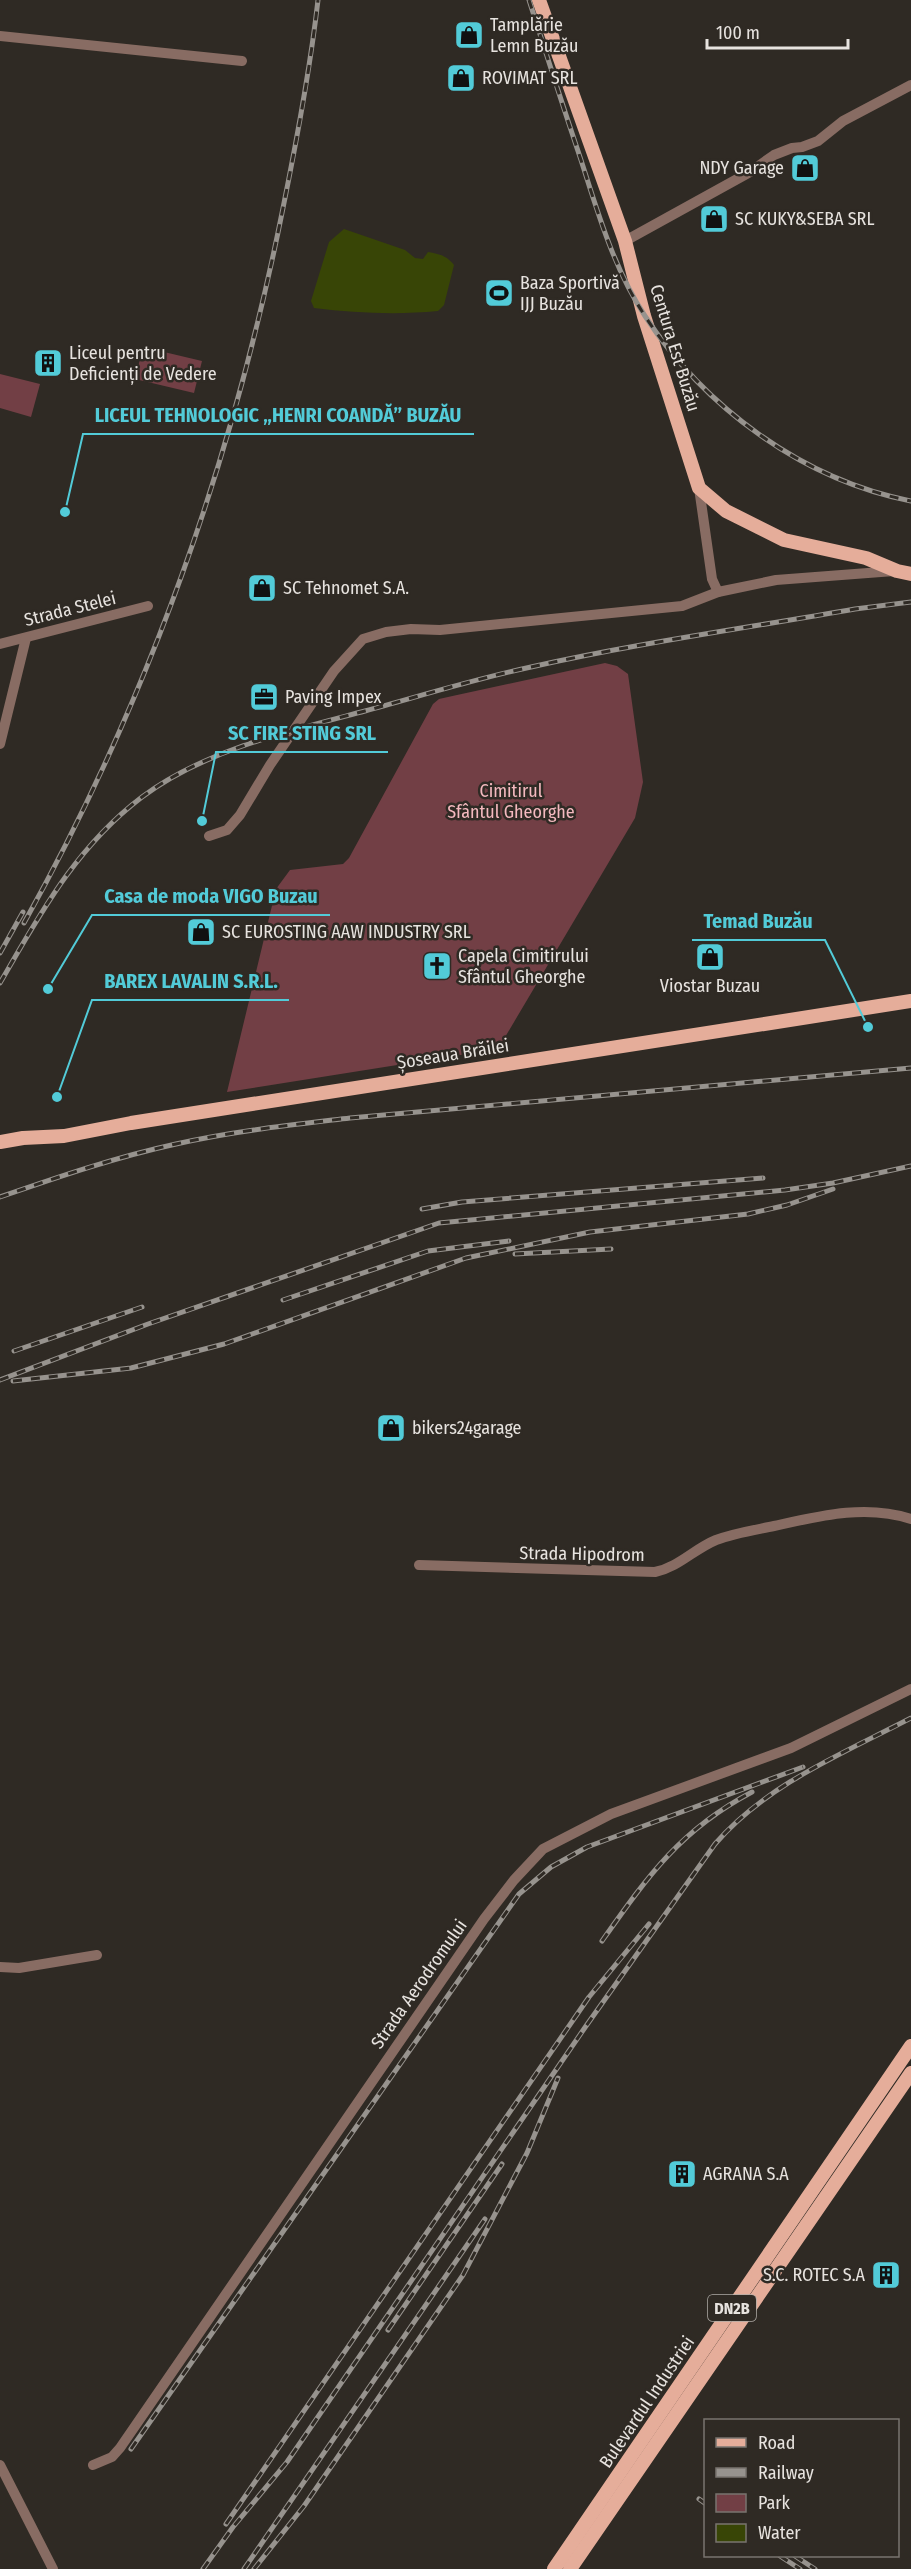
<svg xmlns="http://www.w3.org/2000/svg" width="911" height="2569" font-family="'Fira Sans Condensed',sans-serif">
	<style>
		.green { fill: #723f45 }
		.water { fill: #384506 }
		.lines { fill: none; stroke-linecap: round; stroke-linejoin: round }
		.minor { stroke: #886c63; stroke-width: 10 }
		.major { stroke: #e5ad9a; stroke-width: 14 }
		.rail-casing { stroke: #97938e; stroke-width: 5 }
		.rail { stroke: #2f2a24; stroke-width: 3; stroke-dasharray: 9; stroke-linecap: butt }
		.labels { text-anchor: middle; stroke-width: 5; stroke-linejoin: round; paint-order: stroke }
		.shield { fill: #2f2a24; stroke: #b0aca7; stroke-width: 1.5 }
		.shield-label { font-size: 16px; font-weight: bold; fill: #e7e3df }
		.poi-label { font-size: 18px; fill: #e7e3df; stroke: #2f2a24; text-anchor: start }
		.street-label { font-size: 18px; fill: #e7e3df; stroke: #2f2a24 }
		.park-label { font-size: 18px; fill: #f4b9bf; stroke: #2f2a24 }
		.leader { fill: none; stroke: #52cbd8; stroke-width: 2 }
		.callout-dot { fill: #52cbd8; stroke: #2f2a24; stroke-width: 2 }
		.callout-label { font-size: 20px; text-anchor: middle; font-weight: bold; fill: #52cbd8; stroke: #2f2a24; stroke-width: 5; stroke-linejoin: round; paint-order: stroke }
	</style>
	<rect width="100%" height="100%" fill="#2f2a24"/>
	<g class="green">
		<path d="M143,347l59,14 -8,32 -59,-14z"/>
		<path d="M0,374l40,10 -9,33 -31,-9z"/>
		<path d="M605,663l12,3 11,8 15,108 -8,36 -137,231 -271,43 49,-203 14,-19 53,-6 6,-6 84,-154 6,-5 18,-4z"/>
	</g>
	<path class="water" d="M344,229l61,21 10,8 8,1 5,-7c12,2 19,4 26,13l-10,40 -6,6c-41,4 -83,2 -124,-3l-3,-7 18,-59z"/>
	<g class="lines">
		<g class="minor">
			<path d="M0,36l242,25"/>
			<path d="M625,241l125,-69 24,-17 18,-7 10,-1 16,-6 25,-20 68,-36"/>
			<path d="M699,488l13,91 6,13"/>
			<path d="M0,644l148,-38"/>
			<path d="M0,744l26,-106"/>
			<path d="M209,836l18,-6 13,-15 30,-50 64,-94 29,-32 23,-7 25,-3 29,1 242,-24 36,-14 58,-12 118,-9"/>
			<path d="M419,1565l236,7c24,-5 39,-23 61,-32 19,-7 39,-10 58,-14 45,-10 92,-22 137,-7"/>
			<path d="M0,1967l19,1 78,-13"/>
			<path d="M0,2465l53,104"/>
			<path d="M93,2465l19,-8 8,-9 364,-529 30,-39 29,-31 68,-35 180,-66 120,-59"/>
		</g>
		<g class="major">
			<path d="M539,0l86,241 19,75 55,172 27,23 58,29 82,18 31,13 14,3"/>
			<path d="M0,1142l23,-4 41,-2 67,-13 780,-122"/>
			<path d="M554,2569l357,-523"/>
			<path d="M570,2569l341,-496"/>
		</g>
		<g class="rail-casing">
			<g id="rail">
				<path d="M529,0c17,53 34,107 52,160 17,53 33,109 64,156 59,91 158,164 266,185"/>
				<path d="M24,923c125,-224 209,-464 259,-715 14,-69 27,-138 35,-208"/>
				<path d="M0,953l23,-41"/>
				<path d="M0,983c40,-69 76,-136 142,-186 63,-47 147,-66 223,-86 55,-15 110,-32 166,-44 107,-24 216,-39 324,-58l56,-7"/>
				<path d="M0,1197c58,-20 116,-40 176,-53 58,-13 115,-19 174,-26l561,-50"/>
				<path d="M422,1209l40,-7 301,-24"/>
				<path d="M515,1254l96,-5"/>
				<path d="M283,1300l145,-49 81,-10"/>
				<path d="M14,1351l128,-44"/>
				<path d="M0,1380l148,-56 291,-101 346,-33 48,-7 78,-17"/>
				<path d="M13,1381l118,-13 93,-24 242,-86 124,-26 158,-18 39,-9 46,-16"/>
				<path d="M602,1941c46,-65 78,-111 150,-149"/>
				<path d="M388,2330l114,-166"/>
				<path d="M131,2449l388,-555 32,-27 36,-20 216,-80"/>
				<path d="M699,2499l7,5"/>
				<path d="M226,2524l363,-527 60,-73"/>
				<path d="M780,2556l20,13"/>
				<path d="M795,2556l20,13"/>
				<path d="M203,2569l30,-42 54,-65 299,-436 129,-182c52,-60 127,-90 196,-126"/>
				<path d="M244,2569l241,-350"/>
				<path d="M254,2569l50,-63 159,-231 64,-122 31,-75"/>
			</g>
		</g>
		<use href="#rail" class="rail"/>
	</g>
	<defs>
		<g id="shop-square" transform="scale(1.5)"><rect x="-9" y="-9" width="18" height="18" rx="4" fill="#52cbd8" stroke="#2f2a24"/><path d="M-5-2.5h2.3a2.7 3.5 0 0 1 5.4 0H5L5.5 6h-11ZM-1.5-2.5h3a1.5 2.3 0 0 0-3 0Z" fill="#111"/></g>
		<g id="stadium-square" transform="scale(1.5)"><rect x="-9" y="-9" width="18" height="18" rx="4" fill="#52cbd8" stroke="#2f2a24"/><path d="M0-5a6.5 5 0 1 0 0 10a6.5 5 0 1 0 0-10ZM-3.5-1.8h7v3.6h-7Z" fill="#111"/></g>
		<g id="building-square" transform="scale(1.5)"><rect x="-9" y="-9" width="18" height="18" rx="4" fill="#52cbd8" stroke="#2f2a24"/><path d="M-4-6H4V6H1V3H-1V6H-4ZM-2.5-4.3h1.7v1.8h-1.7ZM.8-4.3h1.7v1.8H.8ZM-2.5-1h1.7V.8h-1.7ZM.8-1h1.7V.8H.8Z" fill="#111"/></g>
		<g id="office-square" transform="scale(1.5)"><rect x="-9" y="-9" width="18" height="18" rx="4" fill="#52cbd8" stroke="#2f2a24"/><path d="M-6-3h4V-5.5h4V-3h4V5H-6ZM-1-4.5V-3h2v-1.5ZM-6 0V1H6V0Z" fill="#111"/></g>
		<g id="church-square" transform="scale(1.5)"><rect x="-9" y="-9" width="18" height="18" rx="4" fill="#52cbd8" stroke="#2f2a24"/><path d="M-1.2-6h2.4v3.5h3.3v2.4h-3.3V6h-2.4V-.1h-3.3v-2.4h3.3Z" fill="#111"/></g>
	</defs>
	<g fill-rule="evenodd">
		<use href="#shop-square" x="469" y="35"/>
		<use href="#shop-square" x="461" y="78"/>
		<use href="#shop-square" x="805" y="168"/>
		<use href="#shop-square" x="714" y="219"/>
		<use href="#stadium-square" x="499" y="293"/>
		<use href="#building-square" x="48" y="363"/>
		<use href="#shop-square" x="262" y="588"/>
		<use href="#office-square" x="264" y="697"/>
		<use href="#shop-square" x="201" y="932"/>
		<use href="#shop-square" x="710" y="957"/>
		<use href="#church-square" x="437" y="966"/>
		<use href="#shop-square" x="391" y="1428"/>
		<use href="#building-square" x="682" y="2174"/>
		<use href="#building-square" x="886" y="2275"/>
	</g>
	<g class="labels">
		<rect class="shield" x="708" y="2295" width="48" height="26" rx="4.5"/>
		<g class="shield-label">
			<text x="732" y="2314">DN2B</text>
		</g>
		<g class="poi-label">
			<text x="490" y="31">Tamplărie<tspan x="490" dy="21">Lemn Buzău</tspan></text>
			<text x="482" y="84">ROVIMAT SRL</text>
			<text x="784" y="174" text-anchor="end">NDY Garage</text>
			<text x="735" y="225">SC KUKY&amp;SEBA SRL</text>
			<text x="520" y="289">Baza Sportivă<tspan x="520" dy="21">IJJ Buzău</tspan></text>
			<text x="69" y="359">Liceul pentru<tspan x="69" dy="21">Deficienți de Vedere</tspan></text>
			<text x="283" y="594">SC Tehnomet S.A.</text>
			<text x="285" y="703">Paving Impex</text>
			<text x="222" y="938">SC EUROSTING AAW INDUSTRY SRL</text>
			<text x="458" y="962">Capela Cimitirului<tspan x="458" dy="21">Sfântul Gheorghe</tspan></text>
			<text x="710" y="992" text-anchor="middle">Viostar Buzau</text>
			<text x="412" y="1434">bikers24garage</text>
			<text x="703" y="2180">AGRANA S.A</text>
			<text x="865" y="2281" text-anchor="end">S.C. ROTEC S.A</text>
		</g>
		<g class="street-label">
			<text transform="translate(675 348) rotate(73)" y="6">Centura Est Buzău</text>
			<text transform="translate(70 609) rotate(-14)" y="6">Strada Stelei</text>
			<text transform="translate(453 1054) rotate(-9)" y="6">Șoseaua Brăilei</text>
			<text transform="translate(582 1554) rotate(1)" y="6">Strada Hipodrom</text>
			<text transform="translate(419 1984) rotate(-55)" y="6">Strada Aerodromului</text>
			<text transform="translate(647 2402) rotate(-56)" y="6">Bulevardul Industriei</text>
		</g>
		<g class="park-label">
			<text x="511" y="797">Cimitirul<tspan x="511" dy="21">Sfântul Gheorghe</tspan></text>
		</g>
	</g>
	<path class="leader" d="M65 512L83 434H474M202 821L216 752H388M48 989L92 915H330M868 1027L825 940H692M57 1097L92 1000H289"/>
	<g class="callout-dot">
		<circle cx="65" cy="512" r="6"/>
		<circle cx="202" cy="821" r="6"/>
		<circle cx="48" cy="989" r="6"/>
		<circle cx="868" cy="1027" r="6"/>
		<circle cx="57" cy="1097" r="6"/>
	</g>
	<g class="callout-label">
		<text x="278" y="422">LICEUL TEHNOLOGIC „HENRI COANDĂ” BUZĂU</text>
		<text x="302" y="740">SC FIRE STING SRL</text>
		<text x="211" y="903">Casa de moda VIGO Buzau</text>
		<text x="758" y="928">Temad Buzău</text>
		<text x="191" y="988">BAREX LAVALIN S.R.L.</text>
	</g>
	<rect x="704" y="2419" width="195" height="138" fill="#2f2a24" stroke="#79746f" stroke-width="1.5"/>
	<rect x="716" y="2438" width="30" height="9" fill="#e5ad9a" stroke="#79746f" stroke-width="1.5"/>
	<text x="758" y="2449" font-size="18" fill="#e7e3df">Road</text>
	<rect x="716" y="2468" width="30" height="9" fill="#97938e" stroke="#79746f" stroke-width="1.5"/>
	<text x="758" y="2479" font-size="18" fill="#e7e3df">Railway</text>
	<rect x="716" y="2494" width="30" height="18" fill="#723f45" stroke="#79746f" stroke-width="1.5"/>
	<text x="758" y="2509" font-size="18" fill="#e7e3df">Park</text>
	<rect x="716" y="2524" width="30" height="18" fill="#384506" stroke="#79746f" stroke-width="1.5"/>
	<text x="758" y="2539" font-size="18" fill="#e7e3df">Water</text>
	<path d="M707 39v9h141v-9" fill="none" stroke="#e7e3df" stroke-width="3"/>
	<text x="716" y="39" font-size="18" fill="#e7e3df" stroke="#2f2a24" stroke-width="4.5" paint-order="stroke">100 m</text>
</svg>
